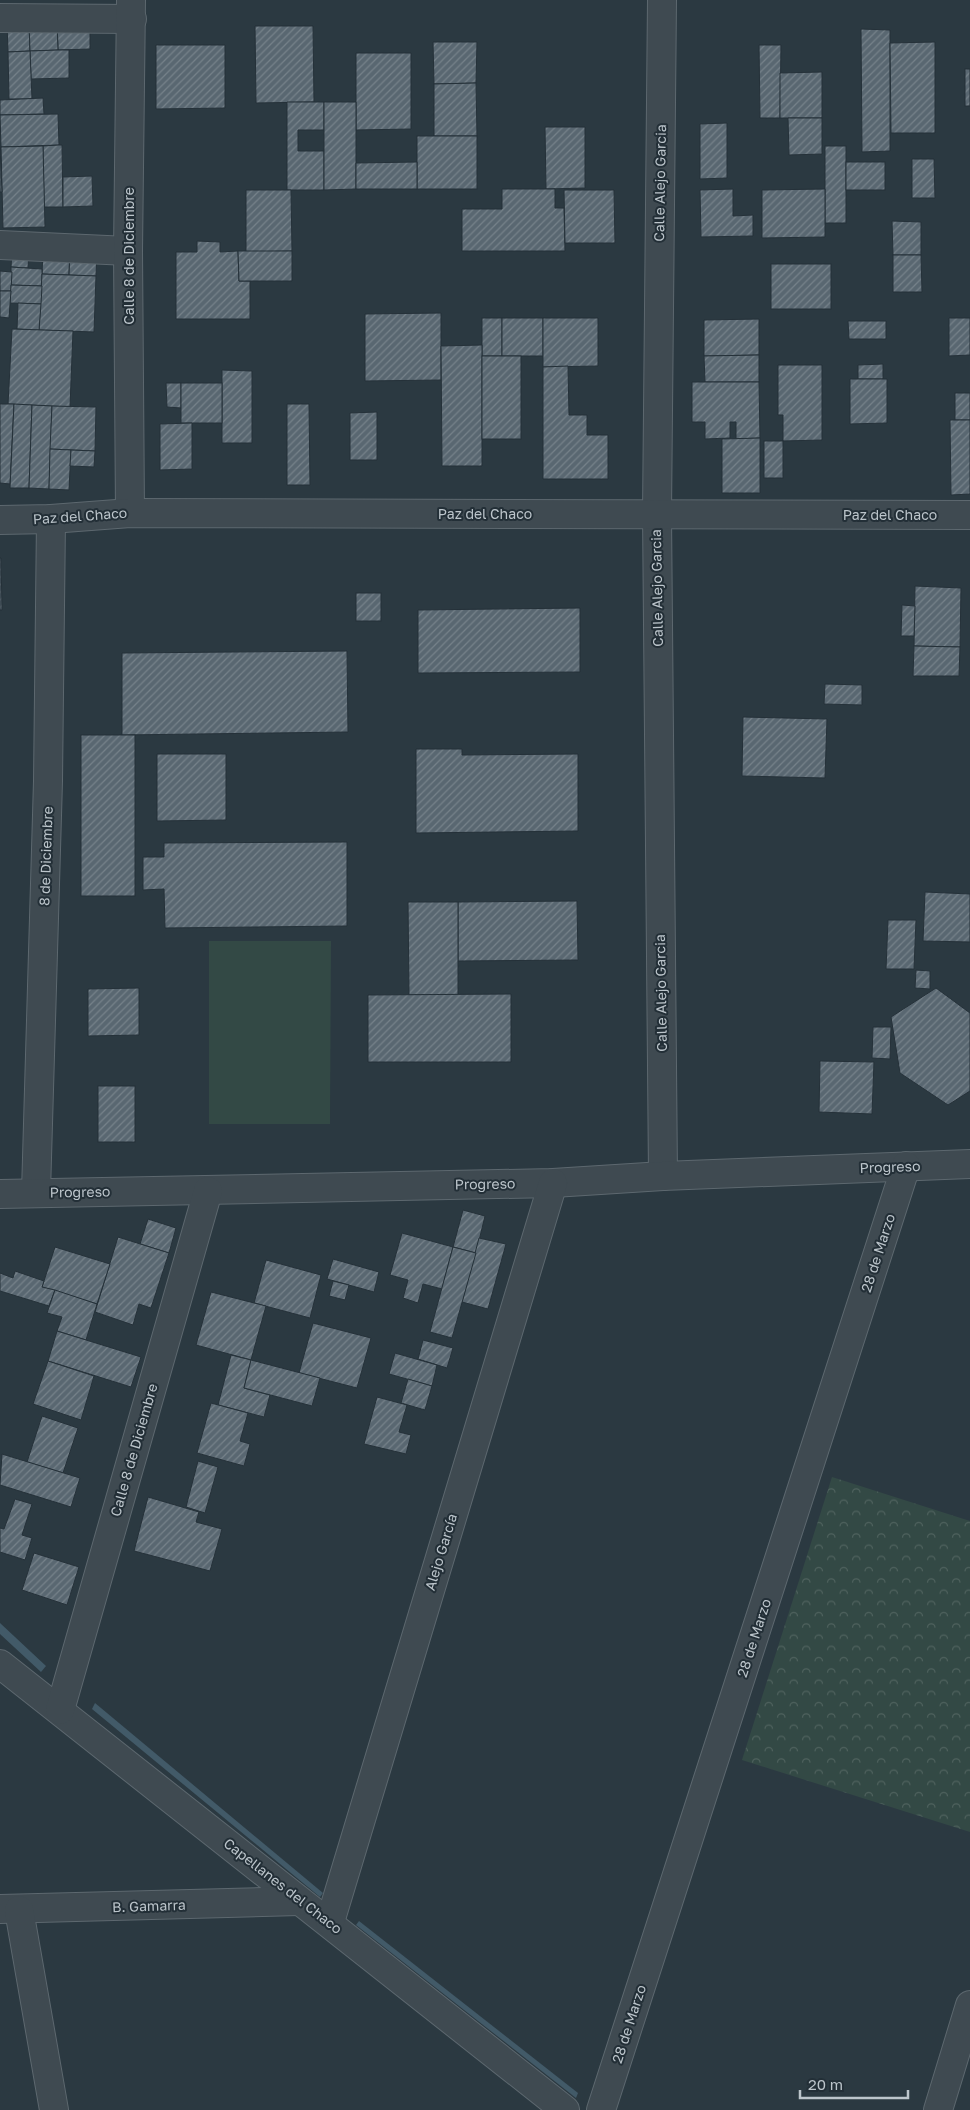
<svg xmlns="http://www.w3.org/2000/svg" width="970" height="2110" font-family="'Golos Text',sans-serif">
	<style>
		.green { fill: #334945 }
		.park { fill: url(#park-crowns) }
		.water { fill: #425a68 }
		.building { fill: url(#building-hatch); stroke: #253139 }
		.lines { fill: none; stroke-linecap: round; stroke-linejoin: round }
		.minor-casing { stroke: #5d686f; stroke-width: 30 }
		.minor { stroke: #3f4a51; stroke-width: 28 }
		.labels { text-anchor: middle; stroke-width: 4; stroke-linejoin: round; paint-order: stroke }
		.street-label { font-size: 14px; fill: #bcc5cb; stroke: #232f37 }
	</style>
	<defs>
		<pattern id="park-crowns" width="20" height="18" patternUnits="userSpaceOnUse" patternTransform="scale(1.25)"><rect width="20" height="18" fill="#334945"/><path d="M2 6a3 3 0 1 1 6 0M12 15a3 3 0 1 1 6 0" fill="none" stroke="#4f625e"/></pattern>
		<pattern id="building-hatch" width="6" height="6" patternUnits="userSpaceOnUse" patternTransform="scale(1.25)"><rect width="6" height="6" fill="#596771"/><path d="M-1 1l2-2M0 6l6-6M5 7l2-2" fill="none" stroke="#76828a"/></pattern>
	</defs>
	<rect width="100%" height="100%" fill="#2b3941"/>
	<path class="green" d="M209,941h122l-1,183h-121z"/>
	<path class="park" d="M832,1477l138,44v311l-228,-72z"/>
	<g class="water">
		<path d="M0,1623l46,43 -5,6 -41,-38z"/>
		<path d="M95,1703l228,190 -3,4 -228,-188z"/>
		<path d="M359,1921l219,172 -2,5 -220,-173z"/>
	</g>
	<g class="building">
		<path d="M90,21v28l-32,1 -1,-28z"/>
		<path d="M29,22l1,29 -22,1 -1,-29z"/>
		<path d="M29,22h28l1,28 -28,1z"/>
		<path d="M255,26h58l1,76 -58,1z"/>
		<path d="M861,29l29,1v121l-28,1z"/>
		<path d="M433,42h44l-1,41 -42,1z"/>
		<path d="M935,42v91h-44l-1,-90z"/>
		<path d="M156,45h69v63l-69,1z"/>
		<path d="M759,45h22l-1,73h-20z"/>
		<path d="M58,50h11v28l-38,1 -1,-28z"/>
		<path d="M30,51l2,48h-23l-1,-47z"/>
		<path d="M356,53h55v76l-55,1z"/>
		<rect x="965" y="69" width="5" height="37"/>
		<path d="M822,72v46h-42v-45z"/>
		<path d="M476,83l1,53h-43v-52z"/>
		<path d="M43,98l1,16 -44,1v-15z"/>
		<path d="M287,102h37v28h-26v21h26v39h-37z"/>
		<path d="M324,102h32v87l-32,1z"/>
		<path d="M58,114l1,31 -58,2 -1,-32z"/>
		<path d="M788,118h34v36l-33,1z"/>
		<path d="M727,123v55l-27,1v-55z"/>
		<path d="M545,127h40v61l-39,1z"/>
		<rect x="417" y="136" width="60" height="53"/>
		<path d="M59,145h3l1,62h-19l-1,-61z"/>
		<path d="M43,146l2,81 -42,1 -2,-81z"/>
		<rect x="825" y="146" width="21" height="77"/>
		<path d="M0,147l2,45h-2z"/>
		<path d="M912,159h22l1,39h-23z"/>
		<path d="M417,162v27h-61v-26z"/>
		<rect x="846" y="162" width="39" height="28"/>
		<path d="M92,176l1,30 -30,1v-30z"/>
		<path d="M502,189h53v19h9l1,43h-103v-42h40z"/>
		<path d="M733,189v27l20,-1v21l-52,1 -1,-47z"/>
		<path d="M825,189v48l-63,1v-48z"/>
		<path d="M246,190h45l1,61 -46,1z"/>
		<path d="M564,190h50l1,53h-50z"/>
		<path d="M892,221l29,1v33h-28z"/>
		<path d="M197,241l23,1v10l18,-1 1,30h11v38h-74v-67h21z"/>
		<path d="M43,250l27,1 -1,24 -27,-1z"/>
		<path d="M12,251l17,1 -1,16 -17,-1z"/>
		<path d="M70,251l27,1 -1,24 -27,-1z"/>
		<path d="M238,251h54v30h-53z"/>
		<path d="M893,255h28l1,37h-29z"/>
		<rect x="771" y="264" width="60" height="45"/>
		<path d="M11,267l31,2v17l-31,-1z"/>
		<path d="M0,271l12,1 -1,19h-11z"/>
		<path d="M42,274l54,2 -2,56 -55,-2z"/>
		<path d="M11,285l31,1 -1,18 -31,-1z"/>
		<path d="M0,291h11l-2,27 -9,-1z"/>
		<path d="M18,303l23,1 -2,26 -22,-1z"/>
		<path d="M441,313v67l-76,1v-67z"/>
		<rect x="482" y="318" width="20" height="38"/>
		<rect x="502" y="318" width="41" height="38"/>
		<path d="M543,318h55v48l-55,1z"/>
		<path d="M949,318h21v37l-21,1z"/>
		<path d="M759,319v36l-55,1v-36z"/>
		<path d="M848,321h38v18h-37z"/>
		<path d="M12,329l61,2 -3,76 -62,-3z"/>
		<path d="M482,345v121h-40l-1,-120z"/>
		<path d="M759,355v27h-54l-1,-26z"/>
		<rect x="482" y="356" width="39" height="83"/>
		<path d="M883,364v15h-25v-14z"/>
		<path d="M778,365h44v75l-39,1v-26h-5z"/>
		<path d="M568,366l1,49h18v20h21v44h-65v-112z"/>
		<path d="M222,370l30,1v72h-30z"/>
		<path d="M850,379h37v44l-37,1z"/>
		<path d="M692,382h67l1,56 -24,1v-17h-6v16l-25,1v-17h-13z"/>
		<path d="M166,383h15v25l-14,-1z"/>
		<rect x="181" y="383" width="41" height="40"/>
		<rect x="955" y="393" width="15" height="27"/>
		<path d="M0,404h14l-4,80 -10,-1z"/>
		<path d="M14,404l18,1 -3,83h-19z"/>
		<path d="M287,404h22l1,81h-23z"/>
		<path d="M32,405l20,1 -3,83 -20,-1z"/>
		<path d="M52,406l44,1 -1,44 -45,-2z"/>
		<path d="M377,412v48h-27v-47z"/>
		<path d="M950,420h20v74l-19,1z"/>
		<path d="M192,423v46l-32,1v-46z"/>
		<path d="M760,438v55h-38v-54z"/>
		<rect x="764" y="441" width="19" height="37"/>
		<path d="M50,449l21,1 -2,40 -20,-1z"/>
		<path d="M71,450l24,1 -1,16 -24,-1z"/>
		<path d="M0,558h1l1,52h-2z"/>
		<path d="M915,586l46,2 -1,59 -46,-1z"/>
		<rect x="356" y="593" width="25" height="28"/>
		<path d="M902,605l13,1 -1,30h-13z"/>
		<path d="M580,608v64l-162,1v-63z"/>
		<path d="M914,646l46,1 -1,29h-46z"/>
		<path d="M347,651l1,81 -226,3v-82z"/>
		<path d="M825,684l37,1v20l-38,-1z"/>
		<path d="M743,717l84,2 -2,59 -83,-2z"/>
		<rect x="81" y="735" width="54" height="161"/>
		<path d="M416,749h46v6l116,-1v77l-162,2z"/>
		<path d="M157,754h69v66l-69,1z"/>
		<path d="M347,842v84l-182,2 -1,-39 -21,1v-33h21v-14z"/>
		<path d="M925,892l45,2v48l-47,-1z"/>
		<path d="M577,901l1,59 -120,1v-59z"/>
		<path d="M408,902h50v93h-49z"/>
		<path d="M888,920h28l-2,49h-28z"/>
		<path d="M916,970l14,1v18l-15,-1z"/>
		<path d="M139,988v47l-51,1v-47z"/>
		<path d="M936,988l34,25v78l-22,14 -48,-32 -9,-56z"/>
		<path d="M511,994v68h-143v-67z"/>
		<path d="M873,1027h18l-1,32 -18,-1z"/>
		<path d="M820,1061l54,1 -2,52 -53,-2z"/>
		<rect x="98" y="1086" width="37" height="56"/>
		<path d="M463,1210l22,6 -9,37 -23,-6z"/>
		<path d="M148,1219l28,9 -7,25 -29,-9z"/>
		<path d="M402,1233l51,14 -11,42 -19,-5 -5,19 -15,-5 5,-18 -18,-5z"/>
		<path d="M118,1237l51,16 -18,55 -12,-4 -6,21 -38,-13z"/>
		<path d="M479,1238l27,6 -18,65 -26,-7z"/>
		<path d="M55,1247l55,17 -13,40 -55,-17z"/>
		<path d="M453,1247l23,6 -24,85 -22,-6z"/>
		<path d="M333,1259l46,13 -5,20 -47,-13z"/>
		<path d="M266,1260l55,15 -11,43 -56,-15z"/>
		<path d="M15,1271l29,10 -2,6 13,3 -6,16 -49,-15v-18l13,5z"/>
		<path d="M333,1281l16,4 -4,15 -16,-4z"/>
		<path d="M55,1290l42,14 -11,36 -29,-9 5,-14 -15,-4z"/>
		<path d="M211,1292l55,14 -15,54 -55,-15z"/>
		<path d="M313,1323l58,15 -14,50 -58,-15z"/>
		<path d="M57,1331l84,26 -10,30 -83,-26z"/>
		<path d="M423,1340l30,8 -6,20 -29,-9z"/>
		<path d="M395,1353l42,12 -5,21 -43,-12z"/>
		<path d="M231,1355l20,5 -7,28 26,7 -6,22 -46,-12z"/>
		<path d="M251,1360l69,18 -8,28 -68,-18z"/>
		<path d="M48,1361l46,15 -13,44 -48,-16z"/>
		<path d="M408,1379l24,7 -7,24 -24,-7z"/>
		<path d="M377,1397l30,8 -8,27 12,3 -5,19 -42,-10z"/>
		<path d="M211,1403l37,10 -8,28 10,3 -6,22 -47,-13z"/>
		<path d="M42,1416l36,12 -15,45 -36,-11z"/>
		<path d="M2,1454l78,24 -9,29 -71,-22z"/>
		<path d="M198,1461l20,6 -13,46 -19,-6z"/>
		<path d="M148,1497l51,15 -3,10 26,7 -12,42 -76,-20z"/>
		<path d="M15,1499l17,5 -10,31 10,3 -7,22 -25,-8v-24l4,1z"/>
		<path d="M34,1553l45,14 -12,38 -45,-15z"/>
	</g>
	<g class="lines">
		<g class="minor-casing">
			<g id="minor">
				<path d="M662,0l-5,514 6,662"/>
				<path d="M0,18l132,1"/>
				<path d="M0,245l128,6"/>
				<path d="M130,513l-2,-262 3,-251"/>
				<path d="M0,520l51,-1 79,-6 840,2"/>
				<path d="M36,1192l12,-411 3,-262"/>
				<path d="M0,1194l553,-11 110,-7 307,-12"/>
				<path d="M0,1664l565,446"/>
				<path d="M60,1710l148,-519"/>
				<path d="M0,1909l299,-8"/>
				<path d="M19,1910l35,200"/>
				<path d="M330,1922l223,-739"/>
				<path d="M601,2110l305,-944"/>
				<path d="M938,2110l32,-105"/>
			</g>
		</g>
		<use href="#minor" class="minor"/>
	</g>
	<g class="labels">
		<g class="street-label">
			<text transform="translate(660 183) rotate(-89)" y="5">Calle Alejo Garcia</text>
			<text transform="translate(129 256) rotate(-90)" y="5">Calle 8 de Diciembre</text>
			<text x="485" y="519">Paz del Chaco</text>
			<text x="890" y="520">Paz del Chaco</text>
			<text transform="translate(80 516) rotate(-4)" y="5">Paz del Chaco</text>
			<text transform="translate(657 588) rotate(-91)" y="5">Calle Alejo Garcia</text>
			<text transform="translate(46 856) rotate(-88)" y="5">8 de Diciembre</text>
			<text transform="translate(661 993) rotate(-91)" y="5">Calle Alejo Garcia</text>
			<text transform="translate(890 1167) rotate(-2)" y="5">Progreso</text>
			<text transform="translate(485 1184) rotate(-1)" y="5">Progreso</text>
			<text transform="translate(80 1192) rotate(-1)" y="5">Progreso</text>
			<text transform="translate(878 1253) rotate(-72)" y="5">28 de Marzo</text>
			<text transform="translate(134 1450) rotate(-74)" y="5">Calle 8 de Diciembre</text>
			<text transform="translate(441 1552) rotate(-73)" y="5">Alejo García</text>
			<text transform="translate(754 1638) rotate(-72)" y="5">28 de Marzo</text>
			<text transform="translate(283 1886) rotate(38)" y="5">Capellanes del Chaco</text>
			<text transform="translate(149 1906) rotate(-2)" y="5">B. Gamarra</text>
			<text transform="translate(629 2024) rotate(-72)" y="5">28 de Marzo</text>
		</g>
	</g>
	<path d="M800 2090v8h108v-8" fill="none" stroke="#bcc5cb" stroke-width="2.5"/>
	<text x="808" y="2090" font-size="15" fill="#bcc5cb" stroke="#232f37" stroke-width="4" paint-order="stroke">20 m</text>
</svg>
